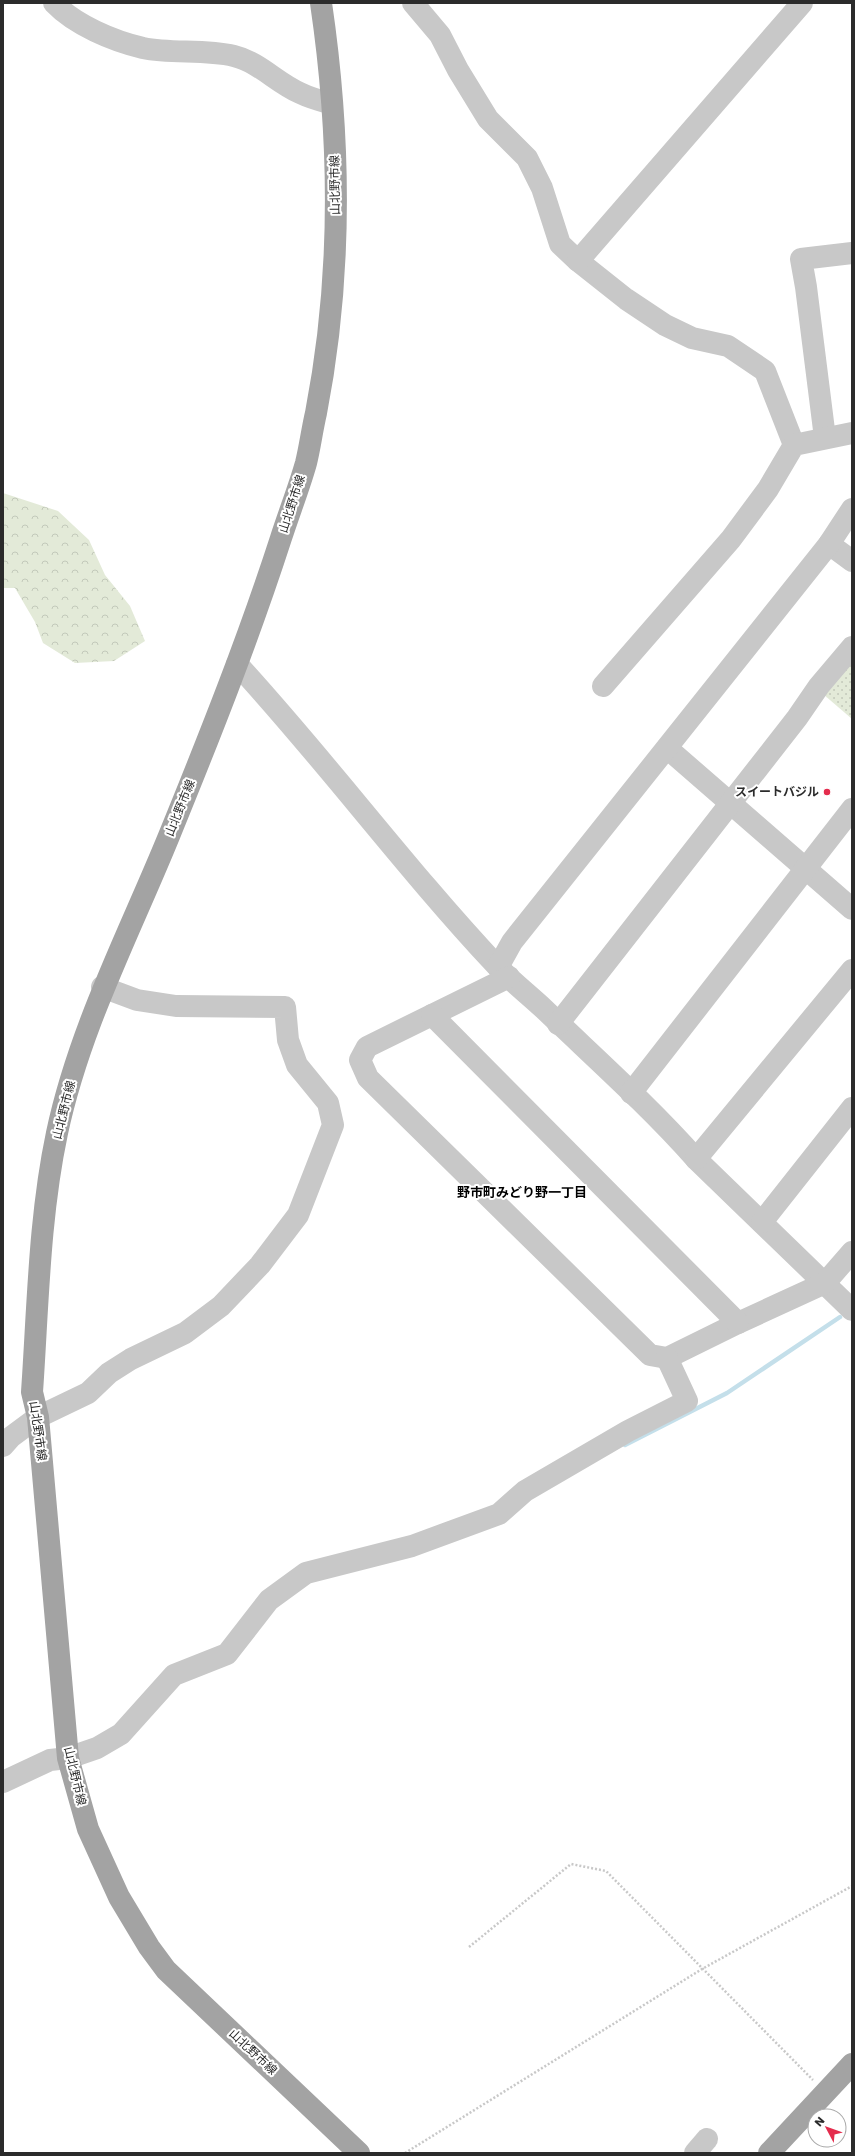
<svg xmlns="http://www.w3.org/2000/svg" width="855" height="2156" font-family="Poppins,'Noto Sans JP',sans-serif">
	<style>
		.forest { fill: url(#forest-crowns) }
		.park { fill: url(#park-dots) }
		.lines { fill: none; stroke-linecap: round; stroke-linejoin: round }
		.stream { stroke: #c4dfea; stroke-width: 4.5 }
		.path { stroke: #c8c8c8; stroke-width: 2.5; stroke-dasharray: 2 2; stroke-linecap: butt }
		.minor { stroke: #c8c8c8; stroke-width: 22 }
		.major { stroke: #a3a3a3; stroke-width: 22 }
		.poi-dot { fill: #e42c4d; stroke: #fff; stroke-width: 1.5 }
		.labels { text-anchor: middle; stroke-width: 4; stroke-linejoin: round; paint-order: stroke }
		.street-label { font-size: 12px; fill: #2b2b2b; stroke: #fff }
		.poi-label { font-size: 12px; font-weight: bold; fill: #2b2b2b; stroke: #fff; text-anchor: end }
		.neighbourhood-label { font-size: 13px; font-weight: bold; fill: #000; stroke: #fff }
	</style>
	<defs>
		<pattern id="forest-crowns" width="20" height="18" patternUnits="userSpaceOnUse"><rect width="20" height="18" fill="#e3ead8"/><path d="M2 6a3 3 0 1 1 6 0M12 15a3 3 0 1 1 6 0" fill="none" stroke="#c3c9ba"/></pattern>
		<pattern id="park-dots" width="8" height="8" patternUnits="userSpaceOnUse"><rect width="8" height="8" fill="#e3ead8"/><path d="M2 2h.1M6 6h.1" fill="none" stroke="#c3c9ba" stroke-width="1.8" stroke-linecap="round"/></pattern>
	</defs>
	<rect width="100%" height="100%" fill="#fff"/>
	<path class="forest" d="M3,493l55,18 31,29 16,35 25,31 15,35 -31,20 -39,2 -32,-20 -8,-21 -20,-34h-12z"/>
	<path class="park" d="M852,659v60l-29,-25z"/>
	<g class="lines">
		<path class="stream" d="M625,1445l102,-52 113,-76"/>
		<g class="path">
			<path d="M469,1947l102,-83 35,7 207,209"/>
			<path d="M405,2153l297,-184 150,-83"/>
		</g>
		<g class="minor">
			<path d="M54,3c21,22 59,38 89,45 29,6 61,1 91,8 25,6 43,27 66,37 10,5 21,8 32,11"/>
			<path d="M413,3l27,32 18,35 30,49 39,39 15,30 18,56 18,17 48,38 39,26 27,13 36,8 37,25 29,74"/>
			<path d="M578,261l224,-258"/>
			<path d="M825,438l-19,-151 -5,-28 51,-6"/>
			<path d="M829,544l23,17"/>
			<path d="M237,664c90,98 169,205 259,301 15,16 32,29 48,44 51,49 105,97 152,150l156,151"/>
			<path d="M603,686l128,-147 37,-50 26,-44 58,-12"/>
			<path d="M667,748l185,161"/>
			<path d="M498,967l14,-25 317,-398 23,-35"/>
			<path d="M509,977l-142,70 -7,13 8,18 282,277 17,3 71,-35 87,-40 27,-31"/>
			<path d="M432,1015l306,308"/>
			<path d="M558,1024l239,-306 22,-32 33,-39"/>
			<path d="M631,1093l221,-284"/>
			<path d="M696,1159l156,-189"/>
			<path d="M762,1222l90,-114"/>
			<path d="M3,1446l8,-9 27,-20 50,-24 21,-20 22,-14 54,-26 36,-27 39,-41 38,-50 35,-90 -5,-22 -31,-38 -9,-25 -3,-33 -109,-1 -39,-6 -35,-13"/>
			<path d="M3,1782l47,-22 18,-2 29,-10 24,-14 53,-59 53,-21 42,-54 37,-27 106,-27 87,-32 26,-23 103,-60 59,-30 -20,-43"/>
			<path d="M695,2153l12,-14"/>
		</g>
		<g class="major">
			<path d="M321,3c20,136 21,276 -5,410 -4,17 -6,34 -10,50 -7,25 -17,50 -25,75 -33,102 -72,200 -112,298 -40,98 -90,193 -112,297 -18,85 -19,173 -25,259l6,25 30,341 20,71 31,68 30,50 17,23 193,183"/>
			<path d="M769,2153l83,-89"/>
		</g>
	</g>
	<circle class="poi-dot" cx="827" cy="792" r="4"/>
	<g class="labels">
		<g class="street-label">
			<text transform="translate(335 185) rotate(-91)" y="4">山北野市線</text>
			<text transform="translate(292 504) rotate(-72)" y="4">山北野市線</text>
			<text transform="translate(180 808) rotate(-68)" y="4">山北野市線</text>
			<text transform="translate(64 1110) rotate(-76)" y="4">山北野市線</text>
			<text transform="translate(38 1431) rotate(82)" y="4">山北野市線</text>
			<text transform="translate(75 1776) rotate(77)" y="4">山北野市線</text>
			<text transform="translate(253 2052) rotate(43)" y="4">山北野市線</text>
		</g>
		<g class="poi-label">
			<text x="819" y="796">スイートバジル</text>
		</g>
		<g class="neighbourhood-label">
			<text x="522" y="1197">野市町みどり野一丁目</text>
		</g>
	</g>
	<rect width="855" height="2156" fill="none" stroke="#2b2b2b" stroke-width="8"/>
	<g transform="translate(827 2128) rotate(311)"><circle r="19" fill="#ffffff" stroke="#aaaaaa"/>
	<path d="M0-3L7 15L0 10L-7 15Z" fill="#e42c4d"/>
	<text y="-6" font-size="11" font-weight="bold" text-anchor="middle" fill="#2b2b2b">N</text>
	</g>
</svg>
